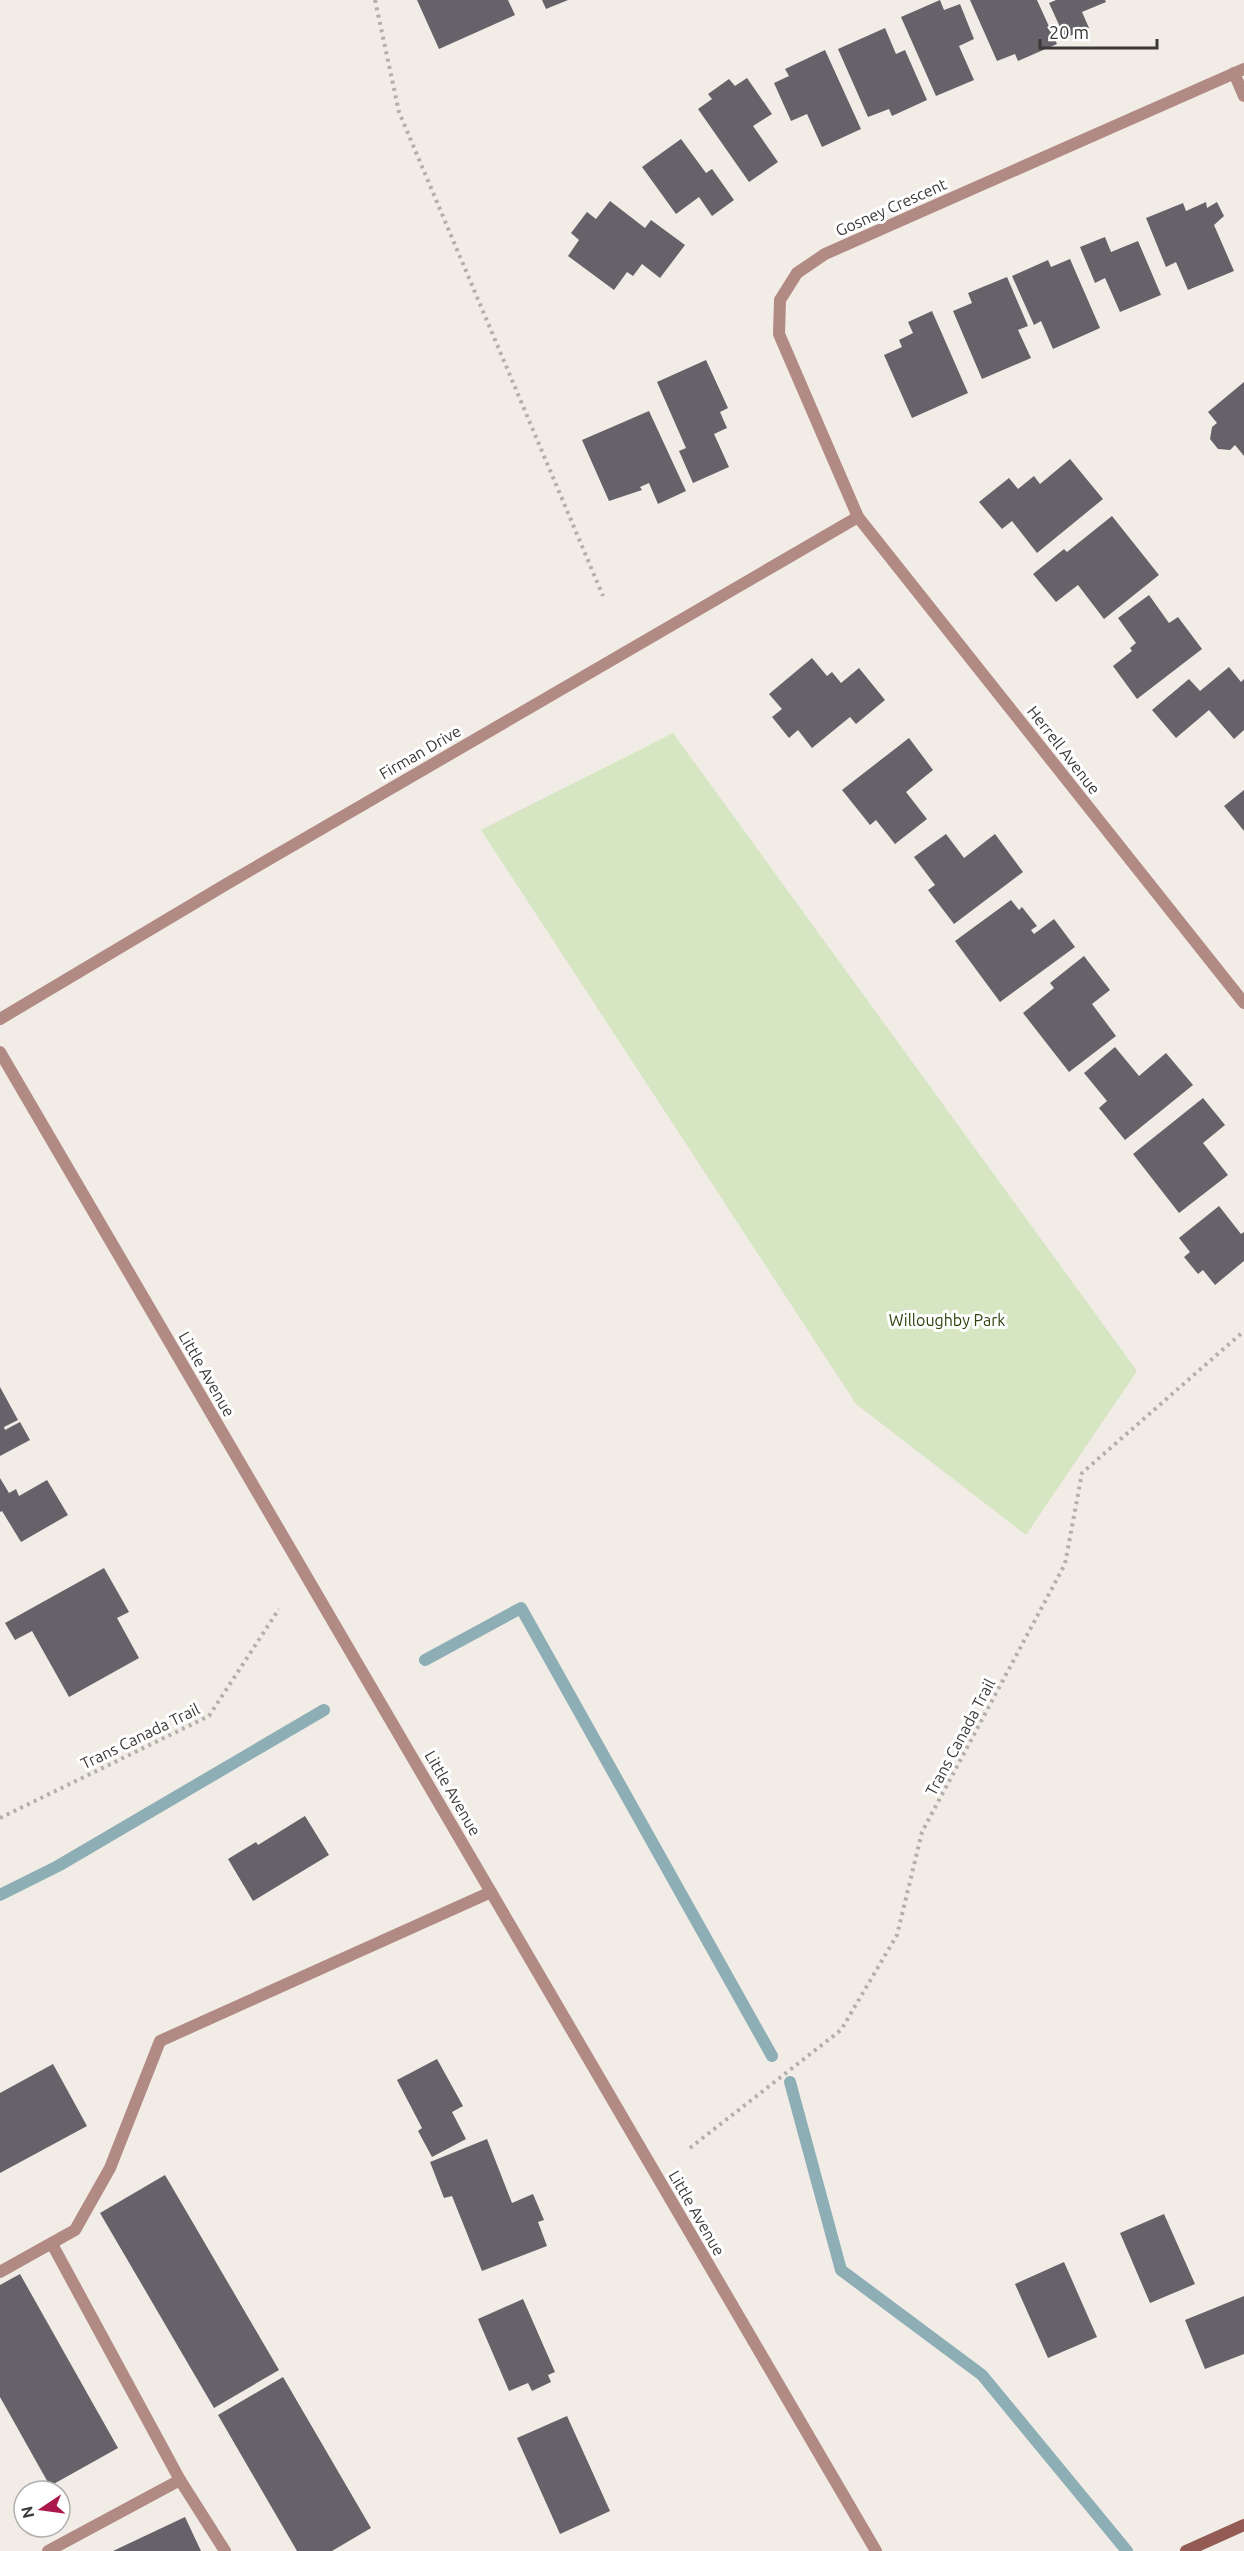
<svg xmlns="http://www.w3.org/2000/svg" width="1244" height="2551" font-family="Ubuntu,sans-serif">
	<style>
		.green { fill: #d6e5c2 }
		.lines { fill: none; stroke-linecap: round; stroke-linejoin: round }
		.stream { stroke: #8daeb4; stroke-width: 12 }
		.building { fill: #656369 }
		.path { stroke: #b4afab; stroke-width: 4; stroke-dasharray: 3 4.5; stroke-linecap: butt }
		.service { stroke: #b28a84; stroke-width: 12 }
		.minor { stroke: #b28a84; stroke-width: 12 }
		.tertiary { stroke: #b28a84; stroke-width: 12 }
		.secondary { stroke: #935b53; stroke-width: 12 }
		.labels { text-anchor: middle; stroke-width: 6; stroke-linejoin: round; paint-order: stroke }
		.street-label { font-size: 16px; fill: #3b3937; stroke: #fff }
		.park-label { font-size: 16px; fill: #30420b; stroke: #fff }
	</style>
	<rect width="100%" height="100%" fill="#f2ece7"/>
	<path class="green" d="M673,733l464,638 -111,164 -170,-131 -375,-574z"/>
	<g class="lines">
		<g class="stream">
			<path d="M425,1660l96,-52 251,448"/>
			<path d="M0,1895l58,-29 266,-156"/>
			<path d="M790,2082l51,188 141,105 145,176"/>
		</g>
	</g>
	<g class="building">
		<path d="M417,0h91l7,15 -76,34z"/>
		<path d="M542,0h26l-22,9z"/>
		<path d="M940,0l4,10 16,-6 14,35 -15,7 15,34 -38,16 -35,-79z"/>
		<path d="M970,0h67l20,44 -39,17 -3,-7 -18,7z"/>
		<path d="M1056,0h49l1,2 -24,10 7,16 -24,10 -16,-35z"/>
		<path d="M885,28l11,26 9,-4 22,50 -35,16 -3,-7 -21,8 -30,-68z"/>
		<path d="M825,50l36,79 -39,18 -15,-33 -16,7 -17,-38 15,-7 -4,-7z"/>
		<path d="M747,78l25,36 -19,12 25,36 -29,20 -51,-73 14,-10 -4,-5 21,-15 6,7z"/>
		<path d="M681,139l25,34 6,-4 22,31 -22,16 -13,-19 -23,17 -34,-47z"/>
		<path d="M610,201l35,27 6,-8 34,25 -25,33 -18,-14 -9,12 -6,-4 -13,18 -46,-34 11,-16 -8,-7 16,-21 9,7z"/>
		<path d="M1206,202l1,6 10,-6 7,14 -10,9 20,46 -46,19 -12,-28 -10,5 -20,-49 37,-15 3,8z"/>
		<path d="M1105,237l6,15 27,-11 23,54 -41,17 -15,-34 -10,5 -15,-36z"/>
		<path d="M1070,259l30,69 -47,21 -12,-28 -7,4 -22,-49 36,-16 3,7z"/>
		<path d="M1007,277l21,49 -10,4 13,28 -49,21 -29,-68 19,-8 -4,-10z"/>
		<path d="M932,311l36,82 -56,25 -28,-63 18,-8 -3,-7 14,-7 -5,-11z"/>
		<path d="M706,360l22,48 -8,4 7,16 -13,6 15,33 -36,16 -14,-32 7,-3 -29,-66z"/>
		<path d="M1244,382v74l-9,-11 -5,5 -12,-1 -8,-10 2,-12 5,-4 -9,-11z"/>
		<path d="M649,411l37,80 -28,13 -9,-21 -9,4 2,3 -33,11 -27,-61z"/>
		<path d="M1070,459l33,40 -66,54 -25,-32 -10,8 -23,-27 30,-24 9,11 16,-13 6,8z"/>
		<path d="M1112,516l47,59 -55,44 -26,-34 -22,17 -23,-28 31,-25 3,3z"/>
		<path d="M1149,595l20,28 9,-6 24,32 -65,50 -24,-33 19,-15 -2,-3 6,-5 -18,-25z"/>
		<path d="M812,658l15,18 5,-4 9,11 18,-15 26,32 -29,24 -6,-7 -38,31 -14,-18 -9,8 -17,-21 10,-8 -13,-15z"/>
		<path d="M1229,667l12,15 3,-3v51l-10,9 -25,-29 -33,28 -24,-28 37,-31 11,12z"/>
		<path d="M909,738l24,32 -27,22 21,27 -32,25 -19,-24 -6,5 -28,-35z"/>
		<path d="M1244,790v41l-20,-25z"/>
		<path d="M946,834l18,24 31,-24 28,38 -69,52 -26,-34 7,-5 -21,-28z"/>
		<path d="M1011,900l8,10 3,-3 15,19 -6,4 3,4 20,-15 21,28 -75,55 -45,-61z"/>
		<path d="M1084,956l26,34 -18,14 24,32 -47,36 -46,-59 31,-25 -4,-5z"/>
		<path d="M1115,1047l24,29 27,-23 27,32 -68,55 -26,-32 8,-7 -23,-28z"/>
		<path d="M1203,1098l22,27 -22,18 25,32 -49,38 -46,-59z"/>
		<path d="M1219,1206l22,28 3,-2v29l-29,24 -12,-15 -5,4 -14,-17 6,-5 -11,-14z"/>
		<path d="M0,1387l18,33 -14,7 1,3 15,-8 10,18 -30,16z"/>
		<path d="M0,1478l9,15 7,-4 3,7 28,-16 21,35 -47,27 -19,-31 -2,1z"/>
		<path d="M104,1568l25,44 -12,6 22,40 -70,39 -37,-66 -17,9 -10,-17z"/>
		<path d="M305,1816l24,39 -76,46 -25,-42 28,-17 2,3z"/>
		<path d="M437,2059l26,47 -11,6 14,27 -34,18 -14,-26 4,-3 -25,-48z"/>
		<path d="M53,2064l34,62 -87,47v-80z"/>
		<path d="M487,2139l25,64 21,-9 11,26 -6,2 9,24 -65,25 -30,-75 -8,2 -14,-36z"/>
		<path d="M165,2175l114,195 -65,38 -114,-195z"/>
		<path d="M1164,2214l31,70 -45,19 -30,-70z"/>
		<path d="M1064,2262l33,75 -49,21 -33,-74z"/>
		<path d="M20,2274l98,174 -68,38 -50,-89v-112z"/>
		<path d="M1244,2296v58l-39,15 -20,-49z"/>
		<path d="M523,2299l32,73 -7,3 3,7 -19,9 -4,-8 -19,8 -31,-72z"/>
		<path d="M283,2377l88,151 -39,23h-35l-79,-136z"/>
		<path d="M567,2416l43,95 -50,23 -43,-96z"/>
		<path d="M185,2517l16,34h-88z"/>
	</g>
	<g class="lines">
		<g class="path">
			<path d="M375,0l24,112 204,484"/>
			<path d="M0,1818l209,-102 70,-107"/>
			<path d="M690,2148l151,-118 56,-95 25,-103 143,-268 17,-91 162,-142"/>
		</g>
		<g class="service">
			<path d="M52,2244l128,236 45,71"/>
			<path d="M0,2272l75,-42 35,-62 50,-127 331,-149"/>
			<path d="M48,2551l132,-71"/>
		</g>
		<g class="minor">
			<path d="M1244,69l-419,185 -28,19 -17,27 -1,34 79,183 386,486"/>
			<path d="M1234,73l10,23"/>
			<path d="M0,1019l230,-137 628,-365"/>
		</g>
		<path class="tertiary" d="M0,1052l876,1499"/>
		<path class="secondary" d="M1186,2551l58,-26"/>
	</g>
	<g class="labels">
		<g class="street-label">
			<text transform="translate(891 207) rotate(-24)" y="6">Gosney Crescent</text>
			<text transform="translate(1064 750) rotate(52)" y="6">Herrell Avenue</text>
			<text transform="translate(420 752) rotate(-30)" y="6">Firman Drive</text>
			<text transform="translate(207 1374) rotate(60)" y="6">Little Avenue</text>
			<text transform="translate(140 1736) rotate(-26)" y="6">Trans Canada Trail</text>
			<text transform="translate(960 1737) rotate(-62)" y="6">Trans Canada Trail</text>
			<text transform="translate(453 1793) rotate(60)" y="6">Little Avenue</text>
			<text transform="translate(697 2213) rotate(60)" y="6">Little Avenue</text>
		</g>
		<g class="park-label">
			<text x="947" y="1326">Willoughby Park</text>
		</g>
	</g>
	<g transform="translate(42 2509) rotate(257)"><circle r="28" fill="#ffffff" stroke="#b1b0af" stroke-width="1.5"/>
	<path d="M0-4.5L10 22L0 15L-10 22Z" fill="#ab194c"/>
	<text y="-9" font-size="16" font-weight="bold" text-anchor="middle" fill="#3b3937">N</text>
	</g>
	<path d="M1040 39v9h117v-9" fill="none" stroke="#3b3937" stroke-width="3"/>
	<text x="1049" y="39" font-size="18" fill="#3b3937" stroke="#ffffff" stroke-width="4.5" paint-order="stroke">20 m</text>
</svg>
